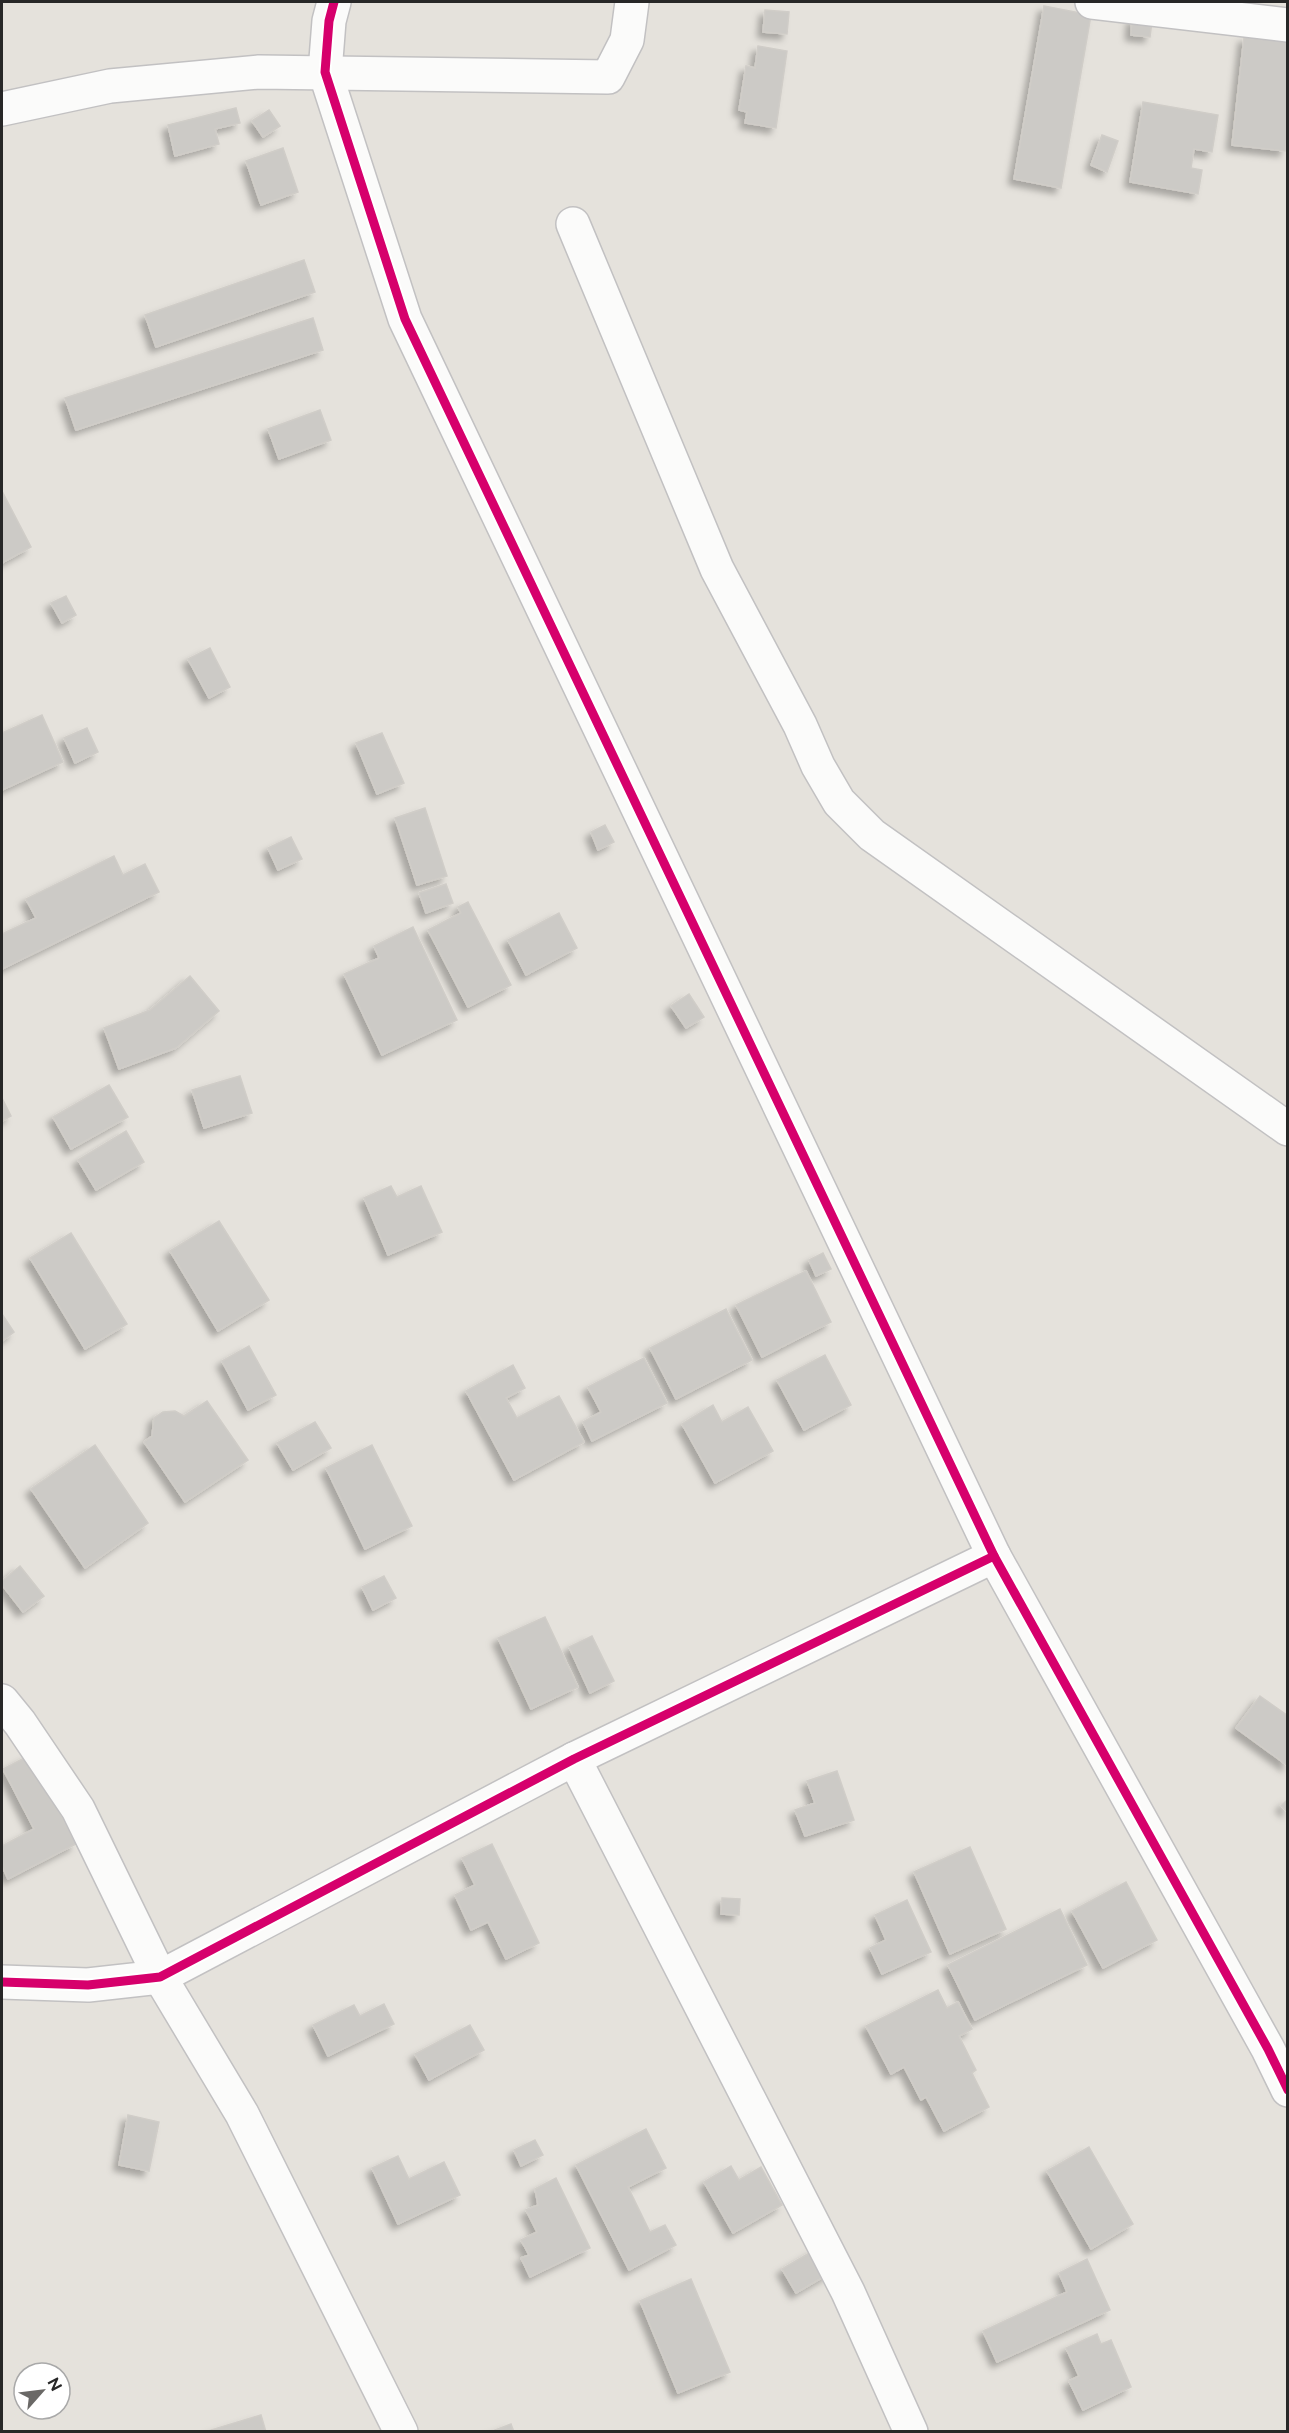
<svg xmlns="http://www.w3.org/2000/svg" width="1289" height="2433" font-family="Raleway,sans-serif">
	<style>
		.building { fill: #cccac6; stroke: #d0cdc8; stroke-width: 1.5; filter: url(#shadow) }
		.lines { fill: none; stroke-linecap: round; stroke-linejoin: round }
		.minor-casing { stroke: #c2c1c2; stroke-width: 36 }
		.minor { stroke: #fbfbfa; stroke-width: 33 }
		.cycleway-casing { stroke: #fff; stroke-width: 13 }
		.cycleway { stroke: #d6006c; stroke-width: 9 }
	</style>
	<defs>
		<filter id="shadow"><feDropShadow dx="-5.5" dy="5.5" stdDeviation="3" flood-color="#0004"/></filter>
	</defs>
	<rect width="100%" height="100%" fill="#e5e2dc"/>
	<g class="building">
		<path d="M1044,6l47,9 -30,173 -47,-9z"/>
		<path d="M765,10l24,2 -2,22 -24,-2z"/>
		<path d="M1132,18l20,3 -2,16 -19,-2z"/>
		<path d="M1244,37l44,5v87l-3,22 -53,-6z"/>
		<path d="M758,46l29,5 -11,77 -31,-5 2,-11 -8,-2 7,-44 9,2z"/>
		<path d="M1143,102l75,13 -6,37 -18,-3 -3,19 11,2 -4,24 -68,-12z"/>
		<path d="M236,108l4,15 -25,6 4,15 -44,12 -7,-31z"/>
		<path d="M269,110l11,16 -17,11 -11,-16z"/>
		<path d="M1102,135l16,6 -11,31 -16,-7z"/>
		<path d="M283,148l15,44 -37,13 -15,-44z"/>
		<path d="M304,260l11,32 -159,55 -11,-32z"/>
		<path d="M313,318l10,32 -247,80 -11,-32z"/>
		<path d="M320,410l11,30 -52,19 -11,-30z"/>
		<path d="M2,491l29,56 -29,16z"/>
		<path d="M66,596l10,19 -14,8 -11,-20z"/>
		<path d="M210,648l20,39 -21,11 -21,-39z"/>
		<path d="M42,715l21,47 -61,28v-57z"/>
		<path d="M87,728l11,24 -23,11 -11,-25z"/>
		<path d="M382,733l22,50 -27,11 -21,-51z"/>
		<path d="M425,808l22,68 -30,9 -22,-67z"/>
		<path d="M605,825l9,17 -16,8 -7,-18z"/>
		<path d="M291,837l11,22 -24,11 -10,-22z"/>
		<path d="M114,856l9,19 22,-11 14,28 -157,77v-35l34,-16 -10,-19z"/>
		<path d="M446,884l7,19 -27,10 -7,-20z"/>
		<path d="M468,902l43,83 -43,22 -40,-77 33,-17 -3,-6z"/>
		<path d="M559,913l18,35 -51,27 -18,-35z"/>
		<path d="M413,927l44,93 -75,35 -38,-81 35,-16 -5,-12z"/>
		<path d="M190,976l29,35 -43,37 -57,21 -15,-41 46,-18z"/>
		<path d="M689,994l15,23 -18,11 -15,-22z"/>
		<path d="M240,1076l12,37 -48,15 -12,-38z"/>
		<path d="M109,1085l19,32 -57,32 -18,-32z"/>
		<path d="M2,1098l9,18 -9,5z"/>
		<path d="M126,1131l18,31 -48,28 -18,-30z"/>
		<path d="M391,1186l6,11 24,-11 21,46 -54,23 -24,-57z"/>
		<path d="M219,1221l50,79 -51,31 -48,-80z"/>
		<path d="M71,1233l56,91 -42,25 -55,-91z"/>
		<path d="M823,1253l8,16 -15,7 -7,-16z"/>
		<path d="M806,1271l25,51 -69,35 -26,-52z"/>
		<path d="M726,1309l26,51 -76,39 -26,-51z"/>
		<path d="M2,1314l12,18 -12,9z"/>
		<path d="M249,1346l27,49 -28,15 -26,-49z"/>
		<path d="M825,1355l26,50 -47,25 -27,-50z"/>
		<path d="M644,1358l23,45 -75,38 -9,-19 18,-10 -13,-25z"/>
		<path d="M513,1365l12,23 -19,10 11,20 42,-22 25,46 -70,38 -48,-89z"/>
		<path d="M207,1401l41,59 -63,42 -41,-60 8,-6 2,-18 9,-6 12,-1 9,5z"/>
		<path d="M713,1405l9,17 26,-15 25,44 -58,32 -33,-59z"/>
		<path d="M315,1422l16,26 -38,22 -16,-27z"/>
		<path d="M95,1445l53,78 -63,45 -54,-79z"/>
		<path d="M372,1445l40,81 -47,23 -39,-81z"/>
		<path d="M20,1566l24,30 -21,16 -21,-27v-4z"/>
		<path d="M384,1576l12,22 -23,12 -11,-23z"/>
		<path d="M545,1617l33,70 -47,22 -33,-71z"/>
		<path d="M592,1636l22,45 -24,12 -21,-46z"/>
		<path d="M1260,1696l28,20v50l-52,-38z"/>
		<path d="M30,1755l46,89 -68,35 -6,-13v-20l32,-17 -31,-60z"/>
		<path d="M837,1771l17,49 -49,16 -10,-26 20,-7 -8,-22z"/>
		<path d="M1288,1799v13l-7,-6z"/>
		<path d="M492,1844l47,99 -33,16 -18,-37 -17,8 -16,-35 20,-10 -13,-27z"/>
		<path d="M970,1847l36,82 -56,25 -36,-82z"/>
		<path d="M1126,1882l31,58 -54,28 -31,-57z"/>
		<path d="M722,1898l18,1 -1,16 -18,-1z"/>
		<path d="M907,1900l24,52 -49,22 -12,-26 16,-8 -11,-25z"/>
		<path d="M1060,1909l27,56 -112,55 -27,-55z"/>
		<path d="M938,1990l9,18 11,-6 14,27 -13,7 17,34 -4,3 17,34 -45,24 -18,-34 -5,3 -17,-33 -13,7 -25,-48z"/>
		<path d="M384,2004l10,20 -66,32 -15,-31 41,-20 6,11z"/>
		<path d="M470,2025l14,25 -55,30 -14,-26z"/>
		<path d="M128,2115l31,7 -10,49 -30,-6z"/>
		<path d="M646,2129l20,39 -38,19 22,45 15,-7 11,20 -47,25 -53,-105z"/>
		<path d="M535,2140l8,15 -22,11 -7,-16z"/>
		<path d="M1089,2147l44,77 -42,25 -44,-78z"/>
		<path d="M398,2156l11,23 35,-17 16,33 -62,29 -26,-56z"/>
		<path d="M731,2166l8,14 22,-13 21,38 -49,28 -29,-51z"/>
		<path d="M556,2178l34,70 -60,29 -9,-19 8,-3 -8,-15 16,-8 -11,-22 12,-5 -3,-16z"/>
		<path d="M816,2249l14,24 -34,20 -14,-24z"/>
		<path d="M1087,2259l23,51 -113,52 -14,-31 84,-39 -8,-19z"/>
		<path d="M691,2279l39,93 -52,21 -38,-92z"/>
		<path d="M1097,2334l4,10 10,-4 20,47 -48,23 -14,-29 10,-5 -13,-28z"/>
		<path d="M261,2415l5,17h-55v-2z"/>
		<path d="M511,2424l3,8h-24z"/>
	</g>
	<g class="lines">
		<g class="minor-casing">
			<g id="minor">
				<path d="M334,2l-5,19 -4,51 80,247 589,1237"/>
				<path d="M1092,2l196,23"/>
				<path d="M2,109l108,-23 149,-14 349,5 19,-37 5,-38"/>
				<path d="M573,224l144,345 83,156 18,41 21,36 33,33 416,294"/>
				<path d="M2,1701l18,22 58,86 82,168 82,137 159,318"/>
				<path d="M574,1759l274,533 63,140"/>
				<path d="M2,1982l86,3 72,-8 414,-218 420,-203 274,493 20,41"/>
			</g>
		</g>
		<use href="#minor" class="minor"/>
		<g class="cycleway-casing">
			<g id="cycleway">
				<path d="M334,2l-5,19 -4,51 80,247 589,1237"/>
				<path d="M2,1982l86,3 72,-8 414,-218 420,-203 274,493 20,41"/>
			</g>
		</g>
		<use href="#cycleway" class="cycleway"/>
	</g>
	<rect width="1289" height="2433" fill="none" stroke="#272727" stroke-width="6"/>
	<g transform="translate(42 2391) rotate(62)"><circle r="28" fill="#ffffff" stroke="#a9a9a9" stroke-width="1.5"/>
	<path d="M0-4.5L10 22L0 15L-10 22Z" fill="#6a6866"/>
	<text y="-9" font-size="16" font-weight="bold" text-anchor="middle" fill="#272727">N</text>
	</g>
</svg>
